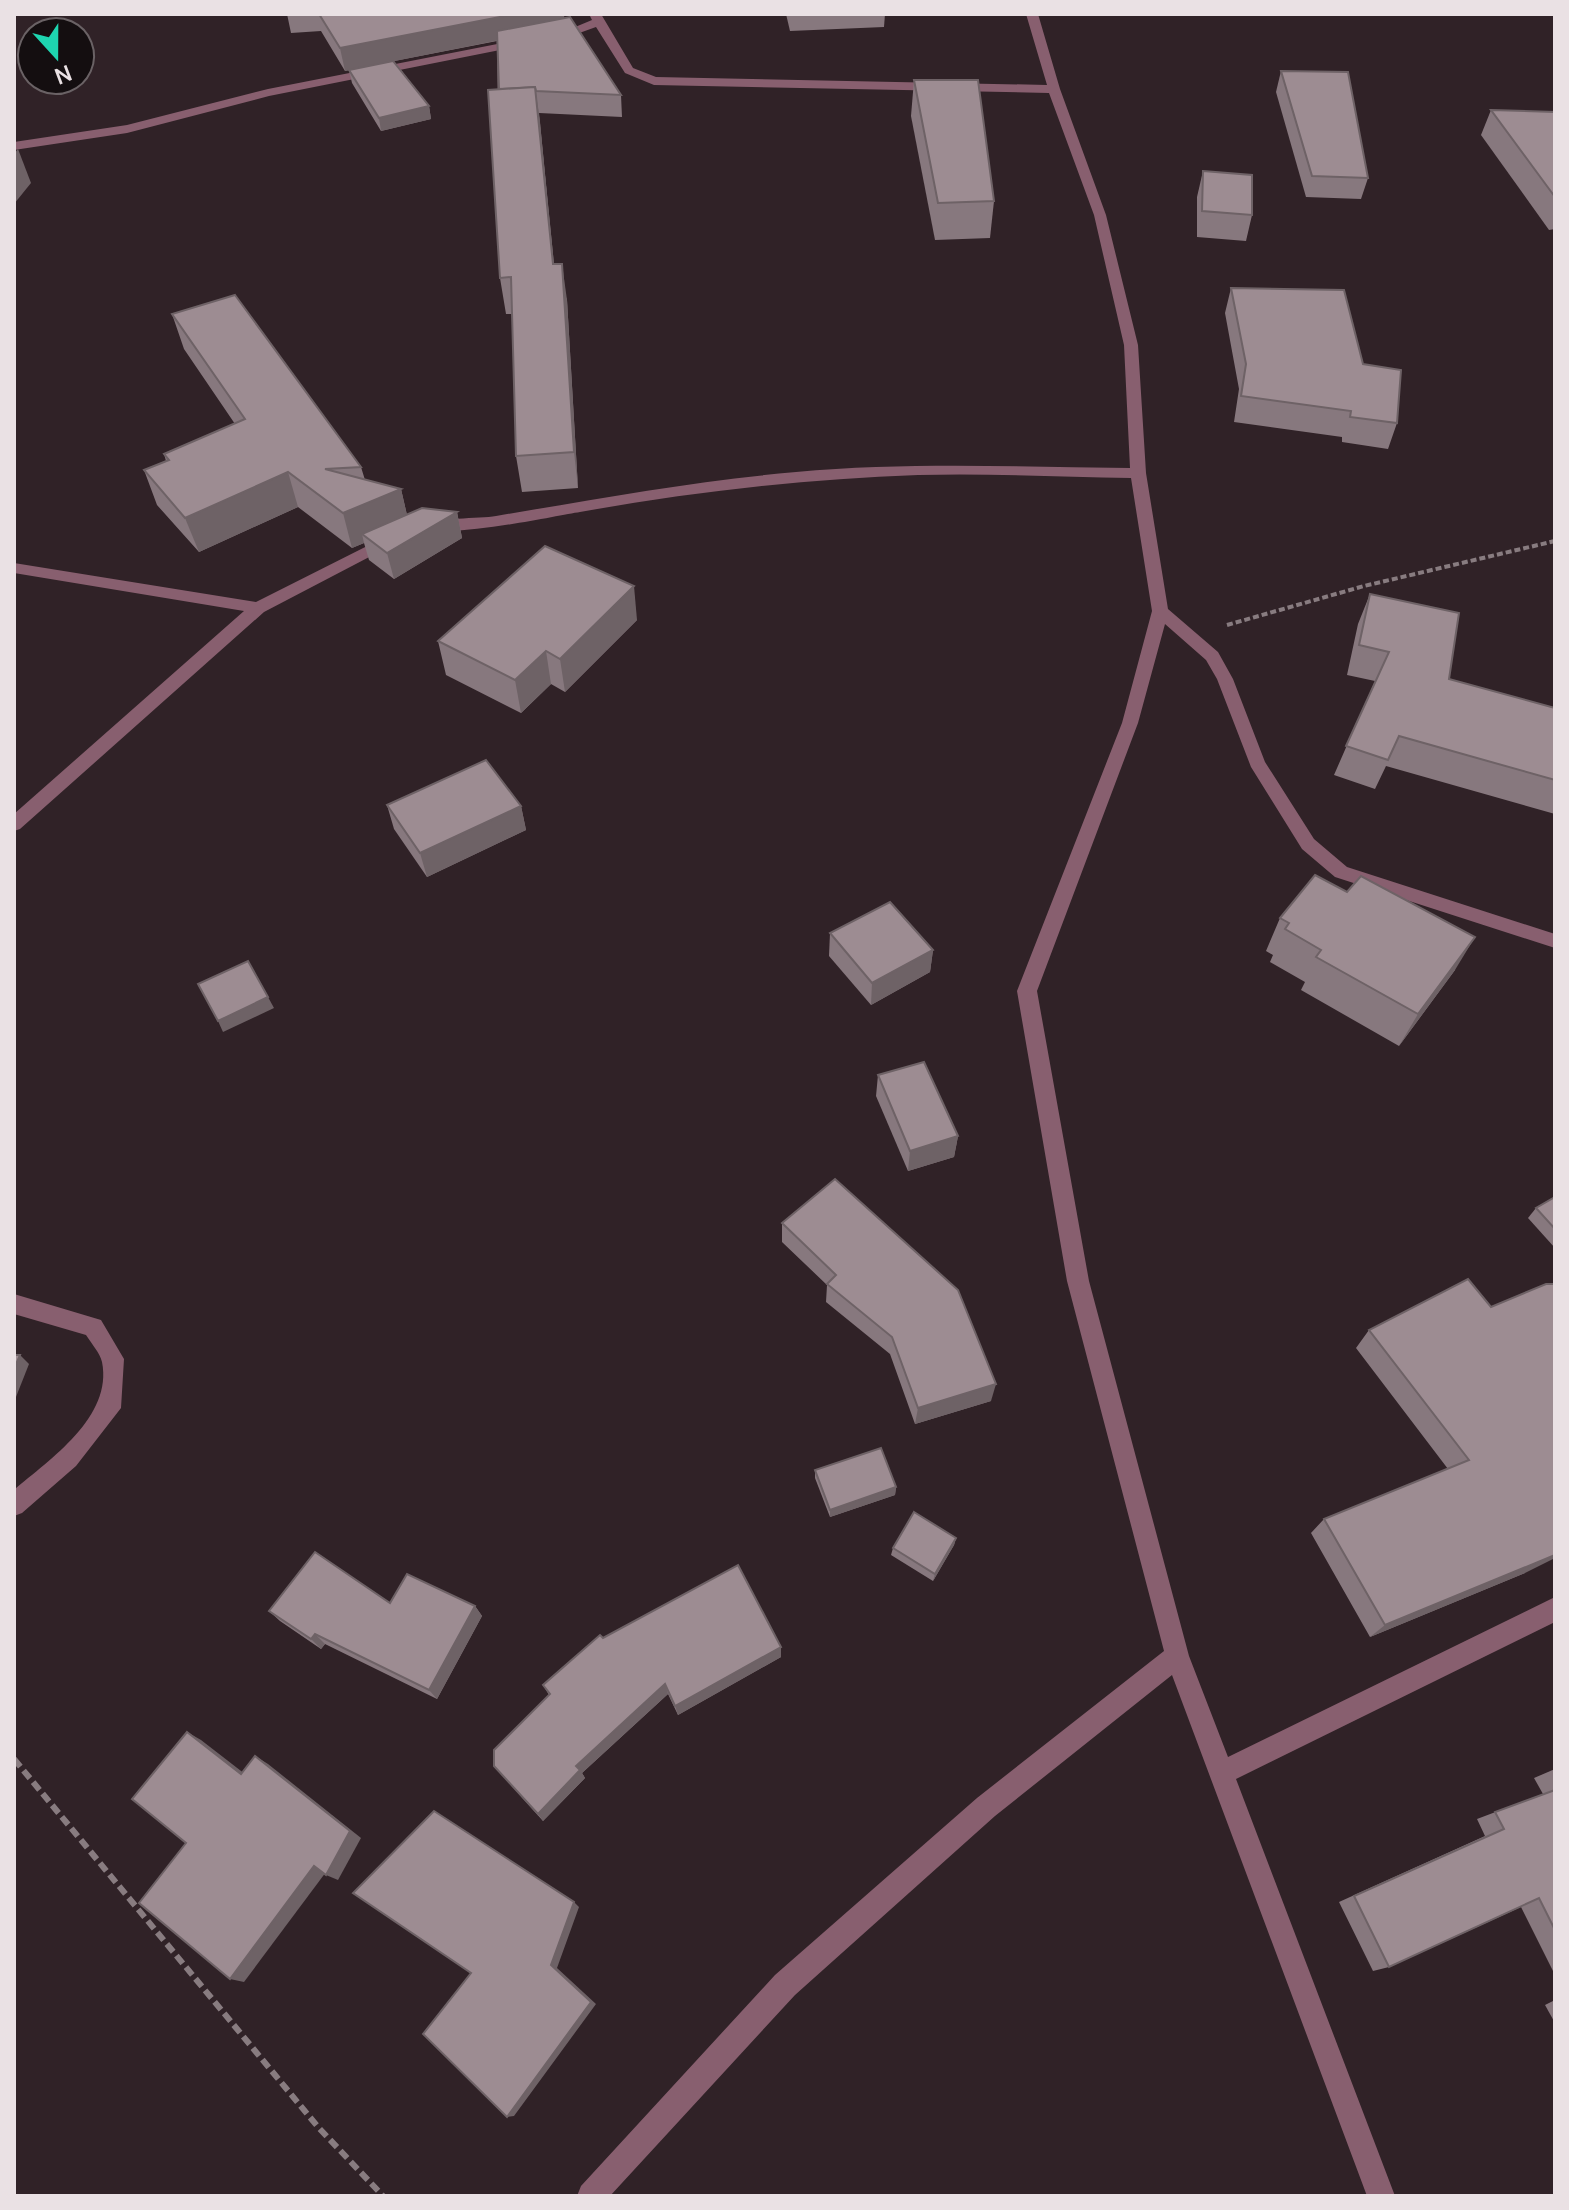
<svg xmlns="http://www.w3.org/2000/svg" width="1569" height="2210" font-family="Manrope,sans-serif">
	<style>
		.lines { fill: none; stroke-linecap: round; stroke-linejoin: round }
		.path-far1 { stroke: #887c80; stroke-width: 4; stroke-dasharray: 6 3; stroke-linecap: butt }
		.path { stroke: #887c80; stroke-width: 6; stroke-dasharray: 10 5; stroke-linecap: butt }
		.minor { fill: #885f6f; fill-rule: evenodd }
		.wall { fill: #87787e }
		.shaded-wall { fill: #6e6266 }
		.building { fill: #9d8c92; stroke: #6e6266; stroke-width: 2 }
	</style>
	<rect width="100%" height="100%" fill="#302227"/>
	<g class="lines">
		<path class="path-far1" d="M1227,625l137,-39 191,-45"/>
		<path class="path" d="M14,1759l304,368 65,69"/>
		<g class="minor">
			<path d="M589,14h12l32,54 23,9 391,8 -21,-71h12l22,75 46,126 32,130 8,128 22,136 50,43 15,27 32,83 49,77 33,28 208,67v14l-220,-71 -33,-28 -51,-82 -34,-88 -11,-19 -41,-36 -27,99 -101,268 52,290 100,375 39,101 327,-160v25l-319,157 159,417h-28l-195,-521 -177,141 -200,179 -185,201h-33l4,-10 194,-211 202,-177 187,-147 -97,-370 -50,-290 105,-268 30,-112 -21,-133c-71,-1 -142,-5 -213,-3 -114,4 -226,17 -338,37 -26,4 -140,29 -155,14 9,-9 55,-7 71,-10 100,-17 199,-35 300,-44 111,-10 223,-5 334,-4l-6,-123 -30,-130 -45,-122 -395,-8 -29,-12 -29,-46 -25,9 -302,60 -142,37 -113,17v-8l113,-17 141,-36 300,-59 24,-10z"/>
			<path d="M391,534l8,5 -3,4 -132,69 -244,217 -6,2v-17l230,-203 -230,-38v-10l242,39z"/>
			<path d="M14,1294l87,26 23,39 -3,49 -45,58 -54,47 -8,3v-26c36,-31 99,-73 88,-128 -2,-9 -11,-19 -16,-27l-72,-21z"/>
		</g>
	</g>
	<g class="wall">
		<path d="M287,14h277v4l57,77 1,22 -83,-4 15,151 13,36 11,188 -56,4 -6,-36 -4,-142h-6l-6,-36 -3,-237 -103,20 35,45 2,13 -50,12 -29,-48 -3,-13 -4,1 -24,-40 -30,2z"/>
		<path d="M786,14h99l-1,13 -94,4z"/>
		<path d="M1281,71l87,107 -7,21 -55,-2 -30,-105z"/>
		<path d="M914,80l80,121 -4,37 -55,2 -24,-124z"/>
		<path d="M1491,110l64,2v117l-6,1 -68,-95z"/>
		<path d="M1203,171l49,44 -6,26 -49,-4v-40z"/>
		<path d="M1231,288l132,76 34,59 -9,26 -46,-7v-5l-108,-15 5,-33 -14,-76z"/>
		<path d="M172,314l189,153 4,13 36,9 6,26 50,-3 5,26 -68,41 -25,-19 -5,-17 -12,5 -54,-41 -99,45 -42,-47 -13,-35 22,-9 -2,-7 71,-30 -51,-75z"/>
		<path d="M1370,594l79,85 106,29v106l-169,-48 -11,23 -41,-14 41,-94 -28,-6 11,-51z"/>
		<path d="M637,620l-72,72 -14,-8 -30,29 -75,-38 -8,-34z"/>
		<path d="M387,805l134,1 5,24 -99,47 -33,-48z"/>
		<path d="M1280,918l175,52 -56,76 -98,-56 4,-8 -35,-20 3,-7 -7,-4z"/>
		<path d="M830,933l103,17 -3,22 -59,33 -42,-49z"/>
		<path d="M878,1075l80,61 -4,21 -46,14 -32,-75z"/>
		<path d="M1555,1197v51l-27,-30 8,-10z"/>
		<path d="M782,1223l209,178 -76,23 -25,-70 -64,-52 1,-17 -45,-43z"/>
		<path d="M1468,1279l57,294 -155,64 -59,-104 13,-14 124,-50 -92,-121 13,-18z"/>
		<path d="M815,1470l81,17 -1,8 -65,22 -15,-39z"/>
		<path d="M956,1538l-2,7 -21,36 -42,-26 2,-7z"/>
		<path d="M390,1603l85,3 7,10 -45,83 -112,-55 -4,5 -41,-28 -11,-10z"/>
		<path d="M603,1638l178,19 -103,58 -10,-21 -86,79 3,5 -42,43 -49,-55 55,-71 -6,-10z"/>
		<path d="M1555,1769v206l-34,-68 -132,60 -16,4 -34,-69 146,-66 -8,-17 66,-25 -9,-16z"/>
		<path d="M1555,2000v23l-10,-18z"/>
	</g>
	<g class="shaded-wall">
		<path d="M515,14h49l1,13 -220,44 -5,-23z"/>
		<path d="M535,87l5,35 17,179 -4,-37z"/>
		<path d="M429,106l2,13 -50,12 -2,-13z"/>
		<path d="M18,149l13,34 -17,21v-50z"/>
		<path d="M562,264l5,36 11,188 -4,-36z"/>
		<path d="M288,472l10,35 -99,45 -14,-34z"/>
		<path d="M401,489l8,35 -47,10 2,9 -12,5 -9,-35z"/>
		<path d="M457,512l5,26 -68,41 -7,-26z"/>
		<path d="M634,586l3,34 -72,72 -5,-33z"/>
		<path d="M546,651l5,33 -30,29 -6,-33z"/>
		<path d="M521,806l5,24 -99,47 -7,-24z"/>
		<path d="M1475,937l-20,33 -56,76 19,-32z"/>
		<path d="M933,950l-3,22 -59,33 1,-22z"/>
		<path d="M268,997l6,11 -51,24 -5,-11z"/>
		<path d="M958,1136l-4,21 -46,14 2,-20z"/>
		<path d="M20,1355l9,9 -15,38v-33z"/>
		<path d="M996,1384l-5,17 -76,23 3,-16z"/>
		<path d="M896,1487l-1,8 -65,22v-7z"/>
		<path d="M956,1538l-2,7 -21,36 2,-7z"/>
		<path d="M1555,1555v3l-30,15 -155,64 15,-12z"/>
		<path d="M475,1606l7,10 -45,83 -8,-9z"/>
		<path d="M315,1634l10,10 -4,5 -10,-10z"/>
		<path d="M781,1647v10l-103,58 -3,-9z"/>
		<path d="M665,1684l3,10 -86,79 3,5 -42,43 -5,-7 38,-48z"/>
		<path d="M187,1732l14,8 53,41 -13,-7z"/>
		<path d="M255,1756l13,8 93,74 -23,42 -12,-5z"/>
		<path d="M314,1866l12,6 -82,110 -14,-3z"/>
		<path d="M574,1902l5,5 -22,61 39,36 -82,112 -7,1 44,-152z"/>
	</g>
	<g class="building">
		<path d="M319,14h196l-175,34z"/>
		<path d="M570,17l51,78 -85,-4 -1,-4 -36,2 -2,-58z"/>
		<path d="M393,61l36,45 -50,12 -30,-48z"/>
		<path d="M1281,71l67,1 20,106 -56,-2z"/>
		<path d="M914,80h64l16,121 -56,2z"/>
		<path d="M535,87l18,177h9l12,188 -58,4 -5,-179 -11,1 -12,-188z"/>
		<path d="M1491,110l64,2v85z"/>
		<path d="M1203,171l49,4v40l-50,-4z"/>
		<path d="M1231,288l113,2 19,74 38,6 -4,53 -47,-6 1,-6 -110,-15 5,-32z"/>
		<path d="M235,295l126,172 -36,2 76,20 -58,24 -55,-41 -103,46 -41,-48 25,-10 -5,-6 81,-35 -73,-105z"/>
		<path d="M422,508l35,4 -70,41 -25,-19z"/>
		<path d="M545,546l89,40 -74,73 -14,-8 -31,29 -77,-39z"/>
		<path d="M1370,594l89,19 -10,66 106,29v72l-156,-44 -11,24 -42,-14 43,-94 -30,-7z"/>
		<path d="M486,760l35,46 -101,47 -33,-48z"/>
		<path d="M1315,875l32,17 14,-16 114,61 -57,77 -102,-57 5,-7 -36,-21 4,-6 -9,-5z"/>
		<path d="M890,902l43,48 -61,33 -42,-50z"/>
		<path d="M248,961l20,36 -50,24 -20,-37z"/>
		<path d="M924,1062l34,74 -48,15 -32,-76z"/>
		<path d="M835,1179l123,111 38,94 -78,24 -26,-71 -65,-53 9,-9 -54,-52z"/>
		<path d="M1555,1197v32l-19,-21z"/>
		<path d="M1468,1279l23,28 55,-23h9v271l-170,70 -61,-106 145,-59 -100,-130z"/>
		<path d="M14,1355h6l-6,14z"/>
		<path d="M881,1448l15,39 -66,23 -15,-40z"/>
		<path d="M914,1512l42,26 -21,36 -42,-26z"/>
		<path d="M315,1552l75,51 17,-29 68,32 -46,84 -114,-56 -4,5 -42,-28z"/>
		<path d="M738,1565l43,82 -106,59 -10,-22 -89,82 4,4 -42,44 -44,-48v-16l56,-56 -7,-9 57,-50 3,3z"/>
		<path d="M187,1732l54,42 14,-18 95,75 -24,44 -12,-9 -84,113 -91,-76 47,-60 -54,-44z"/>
		<path d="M1555,1790v140l-16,-32 -150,69 -35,-71 150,-67 -9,-17z"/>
		<path d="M434,1811l140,91 -23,63 40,37 -84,115 -84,-83 48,-61 -118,-80z"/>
	</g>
	<rect width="1569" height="2210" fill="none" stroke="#eae1e4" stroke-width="32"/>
	<g transform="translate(56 56) rotate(159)"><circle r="38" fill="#140e10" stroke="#6a6265" stroke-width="2"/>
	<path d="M0-6L14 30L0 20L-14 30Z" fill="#1ed5b0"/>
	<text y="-12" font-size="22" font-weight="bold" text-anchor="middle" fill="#eae1e4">N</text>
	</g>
</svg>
